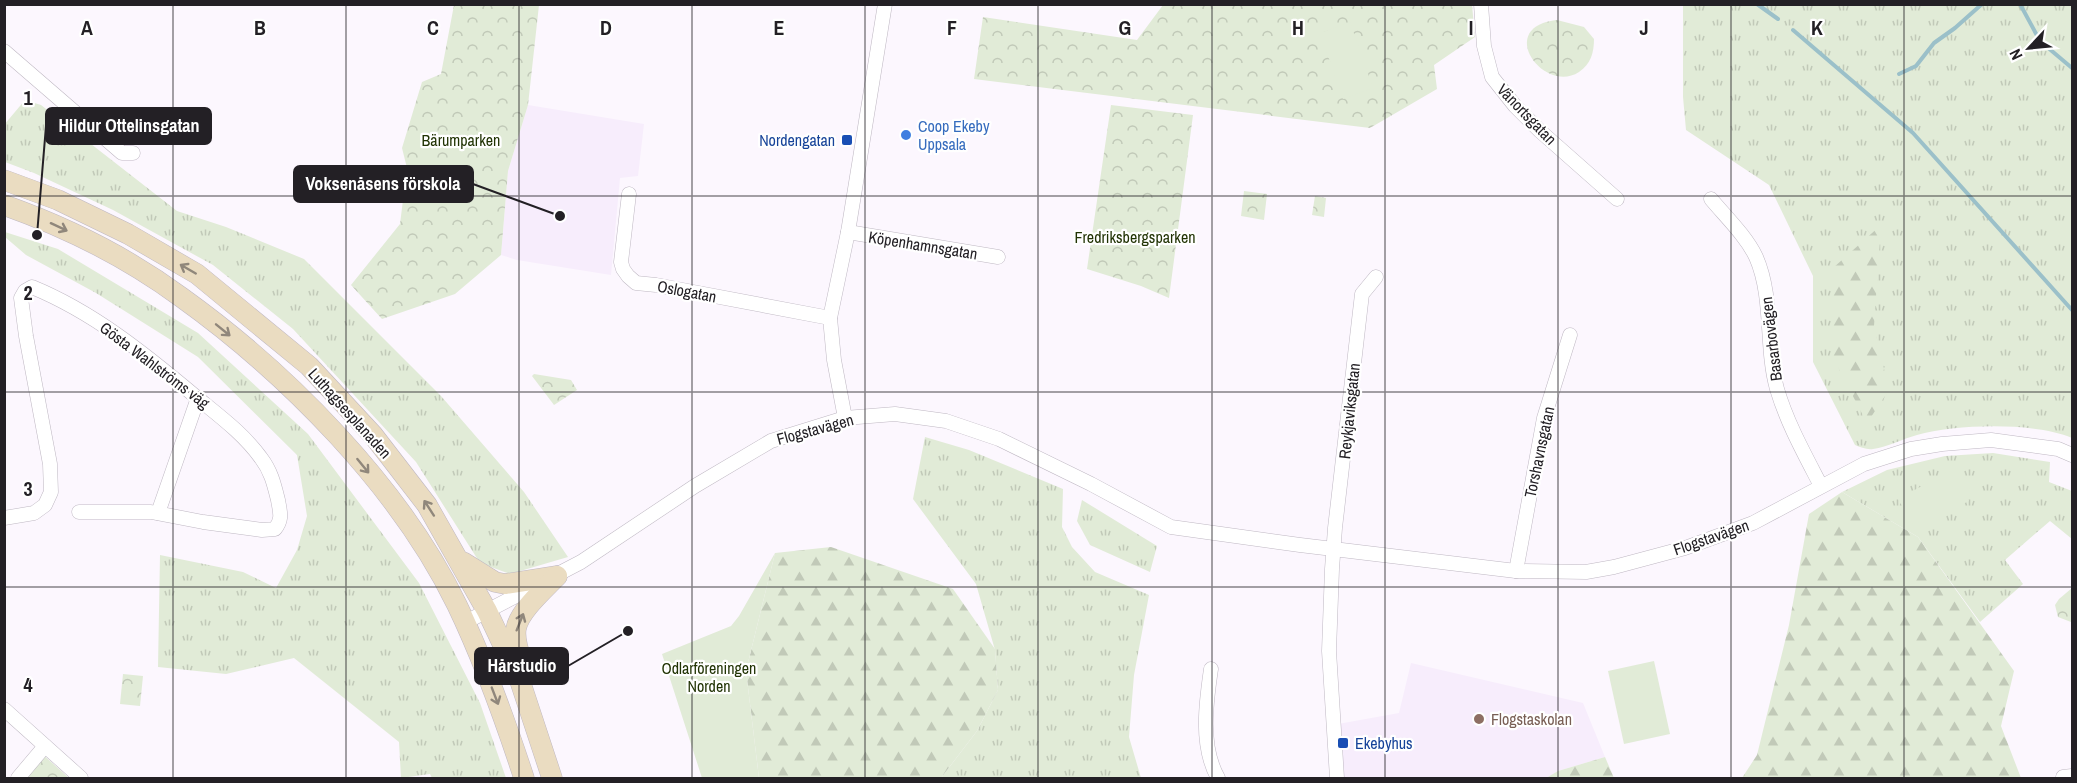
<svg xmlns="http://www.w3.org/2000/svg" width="2077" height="783" font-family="'Archivo Narrow',sans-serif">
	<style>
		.built { fill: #f7edfc }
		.grass { fill: url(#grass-tufts) }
		.forest { fill: url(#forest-firs) }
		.park { fill: url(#park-crowns) }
		.garden { fill: #e1ebd7 }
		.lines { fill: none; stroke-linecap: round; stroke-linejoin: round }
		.stream { stroke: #9bc0c9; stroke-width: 4 }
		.minor-casing { stroke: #bfb8c3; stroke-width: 15 }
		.secondary-casing { stroke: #bfb8c3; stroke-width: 21 }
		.minor { stroke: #fff; stroke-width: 14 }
		.secondary { stroke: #eadcc1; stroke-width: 20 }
		.oneway { stroke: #90877b }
		.grid { fill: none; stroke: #232025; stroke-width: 1.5; stroke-opacity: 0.55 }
		.shop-dot { fill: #3f7fe0; stroke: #fff; stroke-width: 2 }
		.transit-dot { fill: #1a4fb4; stroke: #fff; stroke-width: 2 }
		.education-dot { fill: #8d6e63; stroke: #fff; stroke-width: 2 }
		.labels { text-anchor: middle; stroke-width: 4.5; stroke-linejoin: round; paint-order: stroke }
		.street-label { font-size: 16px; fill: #232025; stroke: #fff }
		.shop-label { font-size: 16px; fill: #366cbe; stroke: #fff; text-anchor: start }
		.park-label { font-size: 16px; fill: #213304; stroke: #fff }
		.transit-label { font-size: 16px; fill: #164399; stroke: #fff; text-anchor: end }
		.education-label { font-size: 16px; fill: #785e54; stroke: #fff; text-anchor: start }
		.grid-label { font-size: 20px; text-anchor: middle; font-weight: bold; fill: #232025; stroke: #fff; stroke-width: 4.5; stroke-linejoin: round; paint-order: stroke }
		.leader { fill: none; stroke: #232025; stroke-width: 2 }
		.callout-dot { fill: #232025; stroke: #fff; stroke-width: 2 }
		.callout { fill: #232025; stroke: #232025; stroke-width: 2 }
		.callout-label { font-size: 18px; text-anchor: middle; font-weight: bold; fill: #fff }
	</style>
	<defs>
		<pattern id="grass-tufts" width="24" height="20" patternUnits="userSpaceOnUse" patternTransform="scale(1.5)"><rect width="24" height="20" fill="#e1ebd7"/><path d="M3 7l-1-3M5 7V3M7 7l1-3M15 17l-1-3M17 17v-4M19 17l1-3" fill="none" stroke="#c1c9b8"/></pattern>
		<pattern id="forest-firs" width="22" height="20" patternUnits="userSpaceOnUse" patternTransform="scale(1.5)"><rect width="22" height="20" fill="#e1ebd7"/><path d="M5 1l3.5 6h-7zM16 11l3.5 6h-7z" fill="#c1c9b8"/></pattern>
		<pattern id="park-crowns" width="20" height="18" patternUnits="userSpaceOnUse" patternTransform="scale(1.5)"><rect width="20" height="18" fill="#e1ebd7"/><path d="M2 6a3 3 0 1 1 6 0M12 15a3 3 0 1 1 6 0" fill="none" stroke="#c1c9b8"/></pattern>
	</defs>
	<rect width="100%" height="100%" fill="#fcf7fe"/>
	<g class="built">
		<path d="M528,105l116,19 -6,52 -18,2 -9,97 -94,-15 -16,-5 7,-84z"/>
		<path d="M1411,663l172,40 22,54 -47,14 -12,7h-204l-4,-54 61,-11z"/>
	</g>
	<g class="grass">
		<path d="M1683,5h389v433c-38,-16 -115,-14 -155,-3 -15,4 -29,12 -44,14 -6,1 -13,-2 -18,-4l-42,-83v-86l-44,-91 -83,-55 -3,-33z"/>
		<path d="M25,100l16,5 136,106 49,16 78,32 137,137 83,96 44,65 -58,17 -30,-11 -64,-101 -123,-133 -80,-64 -100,-55 -79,-37 -29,-11 -1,-37z"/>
		<path d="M5,232l53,17 140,84 110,101 111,149 61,120 26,75h-74l-2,-4 -29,4 -2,-36 -105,-84 -68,16 -68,-7 2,-112 83,17 33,16 21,-38 10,-34 -10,-61 -99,-98 -102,-64 -70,-38 -21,-18z"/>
		<path d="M925,437l44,13 94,39 -1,38 10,20 23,25 54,23 -15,80 -5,62 12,41h-200l36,-47 21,-41 -3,-40 -19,-66 -63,-85z"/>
		<path d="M1993,453l57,9 -1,20 23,9v48l-22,-18 -45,39 18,24 -43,38 -62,-85 -76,-45 45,-22 58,-14z"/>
		<path d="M1082,500l75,46 -7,26 -60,-27 -13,-24z"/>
	</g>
	<g class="forest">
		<path d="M1881,225l-7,101 15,64 -22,33 -35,-67 1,-88z"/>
		<path d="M1842,492l76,45 96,134 -13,55 20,52h-279l15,-23 32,-130 20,-111z"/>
		<path d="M831,547l122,42 42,60 3,41 -21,41 -36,47h-182l-13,-107 29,-118z"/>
		<path d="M1605,757l9,21h-68l12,-7z"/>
	</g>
	<g class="park">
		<path d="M454,5h85l-11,100 -20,66 -7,84 -46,39 -73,25 -31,-34 49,-61 7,-56 -5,-20 20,-66 19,-8z"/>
		<path d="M1163,5h309l3,32 -41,28 3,24 -67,39 -396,-49 9,-62 154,23z"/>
		<path d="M1557,20l27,7 10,12c0,13 -3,25 -15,33 -35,23 -85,-45 -22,-52z"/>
		<path d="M1111,105l82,10 -24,183 -28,-12 -54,-17z"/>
		<path d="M1244,191l23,3 -3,26 -23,-4z"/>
		<path d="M1315,196l11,2 -2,19 -12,-2z"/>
		<path d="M534,374l37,6 6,10 -23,15 -22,-29z"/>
		<path d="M2072,588v33l-1,1 -13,-5 -3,-12 4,-6z"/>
		<path d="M123,674l20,2 -3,30 -20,-2z"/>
		<path d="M40,752l29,26h-51z"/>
	</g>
	<g class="garden">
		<path d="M1350,22l23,66 -30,11 -23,-66z"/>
		<path d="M1953,469l16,32 -54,27 -17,-29z"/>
		<path d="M775,553l-29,118 13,107h-57l-40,-124 69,-28 8,-10z"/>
		<path d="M1654,661l16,73 -46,10 -16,-73z"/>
	</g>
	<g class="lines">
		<g class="stream">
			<path d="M1757,4l21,15"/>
			<path d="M2020,4l20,37 32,27"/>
			<path d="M1793,30l120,103 159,177"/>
			<path d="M1899,74l17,-8 18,-23 21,-15 27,-24"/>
		</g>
		<g class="minor-casing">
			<g id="minor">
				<path d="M1481,4l3,42 8,31 23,29 25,25 77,68"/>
				<path d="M4,51l118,102h11"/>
				<path d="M629,194l-8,68 2,7 5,7 8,7 20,2 174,33"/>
				<path d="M1711,199c15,18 35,37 45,58 18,41 9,90 21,132 10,34 28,66 44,97"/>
				<path d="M848,232l150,25"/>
				<path d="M845,418l-11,-58 -4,-42 18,-86 37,-228"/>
				<path d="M158,513l40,-115"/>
				<path d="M4,518l30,-5 11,-8 6,-13 -1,-28 -24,-128 -5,-38 4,-7 7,-4c61,25 113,67 163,109 23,19 48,37 66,62 10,13 13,26 17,42 2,12 5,19 -3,29l-13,1 -59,-8 -52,-10h-72"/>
				<path d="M1516,571l28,-153 26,-83"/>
				<path d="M464,623l117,-61 114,-76 76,-45 74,-23 50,-4 51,7 53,18 92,45 80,43 129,18 216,26 70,1 28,-5 71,-19 68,-25 111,-59 47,-15 31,-5 49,-4 67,9 14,6"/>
				<path d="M1211,669c-5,34 -11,77 7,109"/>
				<path d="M4,709l77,69"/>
				<path d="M2063,777l9,-1"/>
				<path d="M18,778l27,-32"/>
				<path d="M1337,778l-8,-127 3,-82 3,-41 27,-234 14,-17"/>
			</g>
		</g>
		<g class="secondary-casing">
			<g id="secondary">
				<path d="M4,180l54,20 70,34 69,40 112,92 64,69 54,70 60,106 33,70 32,97"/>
				<path d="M4,205c62,22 124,53 177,92 106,76 219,190 276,308 27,56 48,115 67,173"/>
				<path d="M463,562l32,20 10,2 52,-8"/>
				<path d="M524,667c-4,-12 -10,-25 -8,-38 3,-18 29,-40 41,-53"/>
			</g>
		</g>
		<use href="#minor" class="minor"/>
		<use href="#secondary" class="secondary"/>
	</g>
	<defs><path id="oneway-shaft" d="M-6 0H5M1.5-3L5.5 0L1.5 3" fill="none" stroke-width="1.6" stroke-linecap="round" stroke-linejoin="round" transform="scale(1.5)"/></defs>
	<g class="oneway">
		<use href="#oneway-shaft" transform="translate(59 227) rotate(25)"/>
		<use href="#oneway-shaft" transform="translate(188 269) rotate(-150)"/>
		<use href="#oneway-shaft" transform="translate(223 330) rotate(39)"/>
		<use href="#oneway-shaft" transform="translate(363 466) rotate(51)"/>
		<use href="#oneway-shaft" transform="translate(429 508) rotate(-123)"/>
		<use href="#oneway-shaft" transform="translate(520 622) rotate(-68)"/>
		<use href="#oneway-shaft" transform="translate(495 696) rotate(69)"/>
	</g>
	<path class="grid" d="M173,4v774M346,4v774M519,4v774M692,4v774M865,4v774M1038,4v774M1212,4v774M1385,4v774M1558,4v774M1731,4v774M1904,4v774M4,196h2068M4,392h2068M4,587h2068"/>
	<circle class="shop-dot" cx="906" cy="135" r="6"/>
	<g class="transit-dot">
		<rect x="841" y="134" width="12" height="12" rx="3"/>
		<rect x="1337" y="737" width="12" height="12" rx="3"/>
	</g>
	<circle class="education-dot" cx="1479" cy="719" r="6"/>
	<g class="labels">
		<g class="street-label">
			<text transform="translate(1527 114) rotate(46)" y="6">Vänortsgatan</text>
			<text transform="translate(923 245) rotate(9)" y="6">Köpenhamnsgatan</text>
			<text transform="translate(687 291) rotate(11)" y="6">Oslogatan</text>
			<text transform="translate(1771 339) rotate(-97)" y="6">Basarbovägen</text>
			<text transform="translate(155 365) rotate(37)" y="6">Gösta Wahlströms väg</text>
			<text transform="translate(1349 411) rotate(-84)" y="6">Reykjaviksgatan</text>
			<text transform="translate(350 413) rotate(48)" y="6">Luthagsesplanaden</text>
			<text transform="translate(815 429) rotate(-15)" y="6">Flogstavägen</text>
			<text transform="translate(1539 452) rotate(-78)" y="6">Torshavnsgatan</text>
			<text transform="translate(1711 537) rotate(-19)" y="6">Flogstavägen</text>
		</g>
		<g class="shop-label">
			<text x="918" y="132">Coop Ekeby<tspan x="918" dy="18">Uppsala</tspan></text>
		</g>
		<g class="park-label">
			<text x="461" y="146">Bärumparken</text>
			<text x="1135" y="243">Fredriksbergsparken</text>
			<text x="709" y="674">Odlarföreningen<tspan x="709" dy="18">Norden</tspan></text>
		</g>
		<g class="transit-label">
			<text x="835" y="146">Nordengatan</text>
			<text x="1355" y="749" text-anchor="start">Ekebyhus</text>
		</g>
		<g class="education-label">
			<text x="1491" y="725">Flogstaskolan</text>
		</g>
	</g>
	<g class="grid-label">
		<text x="87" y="35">A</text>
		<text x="260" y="35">B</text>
		<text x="433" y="35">C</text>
		<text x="606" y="35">D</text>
		<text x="779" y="35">E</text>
		<text x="952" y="35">F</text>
		<text x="1125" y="35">G</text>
		<text x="1298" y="35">H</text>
		<text x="1471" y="35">I</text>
		<text x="1644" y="35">J</text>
		<text x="1817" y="35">K</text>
		<text x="28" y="105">1</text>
		<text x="28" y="300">2</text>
		<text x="28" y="496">3</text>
		<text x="28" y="692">4</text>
	</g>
	<path class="leader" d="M37 235L46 126M560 216L473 184M628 631L568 666"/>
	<g class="callout-dot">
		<circle cx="37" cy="235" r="6"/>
		<circle cx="560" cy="216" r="6"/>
		<circle cx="628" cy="631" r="6"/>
	</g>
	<g class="callout">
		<rect x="46" y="108" width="165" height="36" rx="6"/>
		<rect x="294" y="166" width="179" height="36" rx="6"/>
		<rect x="475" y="648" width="93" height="36" rx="6"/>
	</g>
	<g class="callout-label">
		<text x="129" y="132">Hildur Ottelinsgatan</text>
		<text x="383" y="190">Voksenåsens förskola</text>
		<text x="522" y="672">Hårstudio</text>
	</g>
	<rect width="2077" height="783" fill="none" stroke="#232025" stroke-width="12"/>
	<g transform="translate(2029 48) rotate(244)" stroke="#ffffff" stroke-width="4.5" paint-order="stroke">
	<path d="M0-4.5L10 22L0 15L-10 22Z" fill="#232025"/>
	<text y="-9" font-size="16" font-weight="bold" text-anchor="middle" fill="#232025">N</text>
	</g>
</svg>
